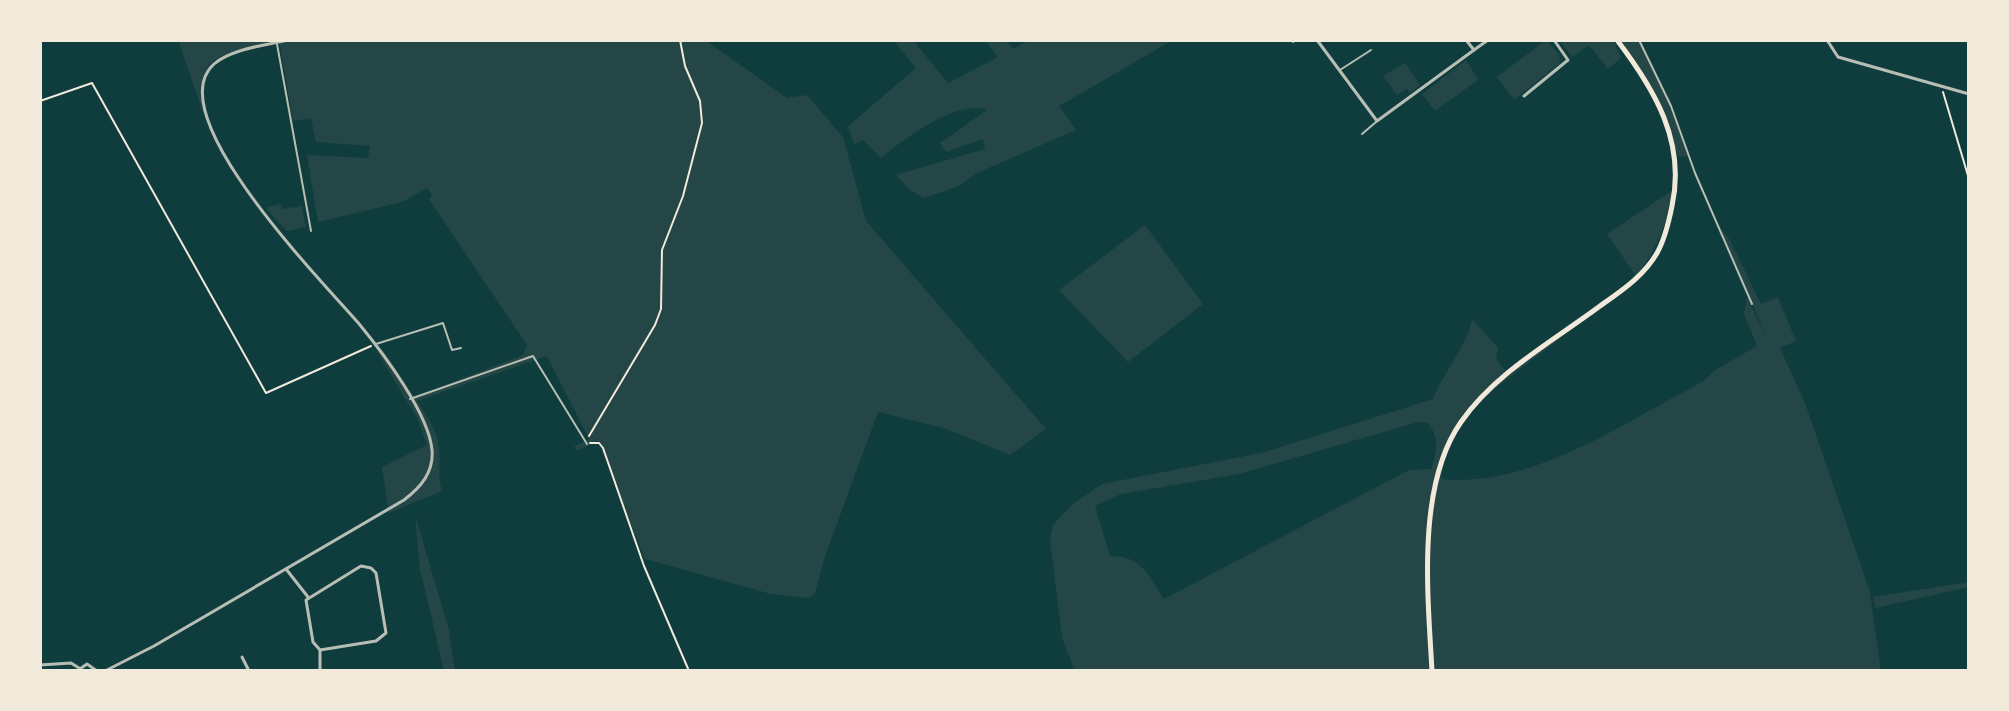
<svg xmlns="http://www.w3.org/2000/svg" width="2009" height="711" font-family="'PT Sans Narrow',sans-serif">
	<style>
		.green { fill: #244646; fill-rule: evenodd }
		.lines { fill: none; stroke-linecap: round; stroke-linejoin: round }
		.path { stroke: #f1e9da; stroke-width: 2 }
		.service { stroke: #b8beb3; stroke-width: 2 }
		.minor { stroke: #b8beb3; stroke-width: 3 }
		.secondary { stroke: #f1e9da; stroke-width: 5 }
	</style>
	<rect width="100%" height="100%" fill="#0f3d3e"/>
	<g class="green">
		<path d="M178,40h98c-58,16 -87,13 -69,84z"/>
		<path d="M279,40h426l82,58 20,-3 36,42 23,84 180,208 -36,26 -66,-27 -66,-16 -54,147 -9,34 -6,5 -38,-4 -126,-35 -47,-118 -21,10 -3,-4 15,-8 -42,-83 -130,45c9,14 20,28 22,46 2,16 -2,27 3,44l-53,22 -7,-46 45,-22 -10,-27 -39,-65 4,-3 32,47 109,-42 4,-10 -98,-146 3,-4 -5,-7 -25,14 -84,20 -11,-67 61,3 2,-12 -54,-4 -5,-24 -18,3z"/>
		<path d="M893,40h20l35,43 50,-26 -13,-17h21l7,9 16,-9h144l-114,66 17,24 -99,43 -18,13 -35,12 -14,-8 -14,-15 89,-26 -2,-10 -37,13 -6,-9 47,-33c-30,-11 -83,29 -106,48l-18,-18 -9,4 -6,-18 68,-58z"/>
		<path d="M1546,40l13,14 1,9 -46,37 -17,-23z"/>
		<path d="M1559,40h54l8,18 -13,11 -19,-24 -17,12z"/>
		<path d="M1621,40h17l32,66 18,51 -10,-1c-12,-44 -32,-78 -57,-116z"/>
		<path d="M1466,60l12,20 -43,31 -13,-17z"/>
		<path d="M1405,63l15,22 -10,8 -3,-4 -10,6 -14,-19z"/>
		<path d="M1674,189c-7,34 -16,59 -38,87l-29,-42z"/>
		<path d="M280,204l2,5 20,-3 4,21 -19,4 -20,-21v-3z"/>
		<path d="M1145,225l58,79 -75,58 -69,-72z"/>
		<path d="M1719,226l11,14 31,64 17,-7 18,44 -16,7 25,55 65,189 11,79h-806l-13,-33 -12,-98 3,-15 20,-21 29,-20 159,-31 172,-54c9,-24 37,-59 39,-80l26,29 -2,11 10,13 128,-93 3,2c-30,22 -60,45 -89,67 -50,38 -95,65 -107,131 91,9 182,-56 261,-97l15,-13 40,-23 -13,-32 3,-17 22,46zM1418,422l10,1c12,16 9,27 3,46l-22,1 -245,129c-16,-24 -22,-43 -54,-43l-15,-50 26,-12 118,-20z"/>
		<path d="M415,515l34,115 6,41h-11l-24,-102z"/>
		<path d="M1969,582v5l-94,21 -2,-11z"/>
	</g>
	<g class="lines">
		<g class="path">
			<path d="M1943,92l26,87"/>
			<path d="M40,101l52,-18 174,310 105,-47"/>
			<path d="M589,436l66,-111 6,-16 1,-59 21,-54 19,-73 -2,-22 -15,-35 -5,-26"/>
			<path d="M590,443h9l4,5 41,118 45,105"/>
		</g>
		<g class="service">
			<path d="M1639,40l32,66 24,67 57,131"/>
			<path d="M1293,42l3,-2"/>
			<path d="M277,44l34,187"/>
			<path d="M1340,70l31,-20"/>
			<path d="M1362,134l14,-12"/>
			<path d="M376,344l67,-21 9,27 9,-2"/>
			<path d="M410,399l123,-43 54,88"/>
		</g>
		<g class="minor">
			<path d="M1317,40l60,81 97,-71"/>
			<path d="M1466,40l8,10 14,-10"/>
			<path d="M1827,40l11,17 131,37"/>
			<path d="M1524,96l44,-36 -14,-20"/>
			<path d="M361,566l10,2 5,5 10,60 -10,8 -56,9 -7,-8 -7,-42z"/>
			<path d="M286,569l22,28"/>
			<path d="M242,657l7,14"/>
			<path d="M40,665l31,-2 8,5"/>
			<path d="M77,671l10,-7 10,7"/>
			<path d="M105,671l49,-25 250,-146c17,-13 30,-28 28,-50 -3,-36 -49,-97 -72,-125 -33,-39 -203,-210 -146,-261 17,-15 52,-19 74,-24"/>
			<path d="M320,671v-21"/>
		</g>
		<path class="secondary" d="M1432,671c-4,-74 -16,-185 29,-249 34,-49 92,-81 139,-116 21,-15 44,-30 57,-53 8,-14 12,-32 15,-47 14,-64 -17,-116 -55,-166"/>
	</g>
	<rect width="2009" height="711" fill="none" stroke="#f1e9da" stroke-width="84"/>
</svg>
